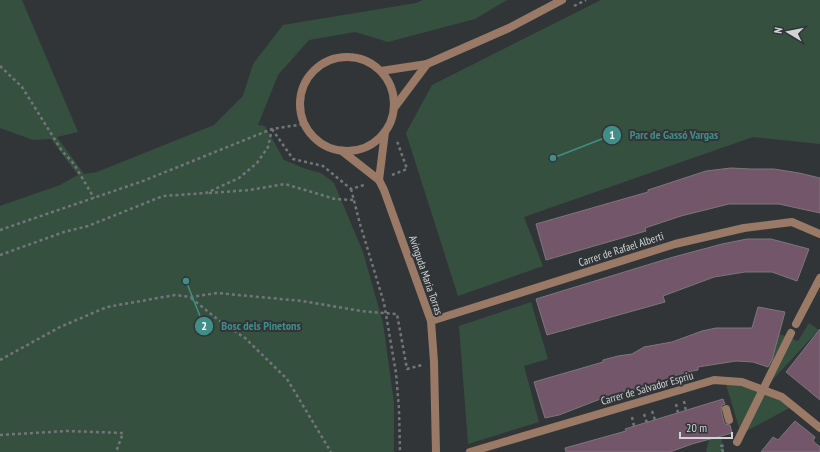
<svg xmlns="http://www.w3.org/2000/svg" width="820" height="452" font-family="'PT Sans Narrow',sans-serif">
	<style>
		.green { fill: #365040 }
		.building { fill: #74566b; stroke: #7c777a }
		.lines { fill: none; stroke-linecap: round; stroke-linejoin: round }
		.path { stroke: #737679; stroke-width: 2.5; stroke-dasharray: 3 3; stroke-linecap: butt }
		.street { stroke: #9a7a66; stroke-width: 8 }
		.labels { text-anchor: middle; stroke-width: 4; stroke-linejoin: round; paint-order: stroke }
		.street-label { font-size: 11px; fill: #d1d4d6; stroke: #313538 }
		.leader { fill: none; stroke: #408e88; stroke-width: 1.5 }
		.callout-dot { fill: #408e88; stroke: #313538; stroke-width: 1.5 }
		.mark-label { font-size: 12px; text-anchor: middle; font-weight: bold; fill: #fff }
		.callout-label { font-size: 12px; text-anchor: middle; font-weight: bold; fill: #408e88; stroke: #313538; stroke-width: 4; stroke-linejoin: round; paint-order: stroke }
	</style>
	<rect width="100%" height="100%" fill="#313538"/>
	<g class="green">
		<path d="M0,0h22l56,132 -21,5 27,37 13,-2 117,-47 29,-29 10,-32 30,-39 133,-22 7,-3h84l-32,19 -87,23 -33,-10 -46,8 -31,35 -20,50 7,1 19,34 22,9 15,4 13,10 29,69 20,71 11,80v49h-394v-246l60,-21 18,-10 -27,-36 -18,1 -33,-12z"/>
		<path d="M601,0h219v144l-67,-7 -229,80 19,49 -85,30 -52,-163 26,-48z"/>
		<path d="M531,302l17,57 -24,7 15,56 -71,22 -9,-118z"/>
		<path d="M809,323l10,7 -56,60 30,16 -52,28 -16,-53 37,9 18,-56 18,7z"/>
		<path d="M721,436l3,16h-18l3,-13z"/>
	</g>
	<g class="building">
		<path d="M731,168l20,1h23l25,4 21,5v35l-41,-9h-50l-48,12 -36,12 1,3 -100,29 -10,-36 112,-32v-2l58,-19z"/>
		<path d="M747,239h24l38,10 -12,32 -25,-9h-27l-31,5 -51,19 2,6 -118,33 -11,-36 134,-41 52,-14z"/>
		<path d="M758,307l27,5 -13,48 -4,7 -15,-5 -17,-1 -38,6v3l-14,3 -15,7 -66,18 -44,17 -14,3 -11,-36 69,-20v-2l15,-4 14,-2 12,-7 28,-5 30,-11 14,-3h36z"/>
		<path d="M820,329v71l-34,-28z"/>
		<path d="M723,399l2,5 -3,1 -1,5 3,12 1,2 5,1 2,8 -40,11 -22,8h-104l-1,-4 61,-17 -1,-2z"/>
		<path d="M795,421l20,16 -2,4 7,6v5h-59l12,-15 5,3z"/>
	</g>
	<g class="lines">
		<g class="path">
			<path d="M574,6l12,-6"/>
			<path d="M0,66l22,21 40,64 12,13 20,34"/>
			<path d="M272,129l21,30 30,7 28,23 13,-4"/>
			<path d="M392,175l15,-6 -10,-28"/>
			<path d="M351,189l9,35 24,79 12,70 3,36 1,43"/>
			<path d="M209,193l41,-3 35,-6 50,15 19,1"/>
			<path d="M0,230l143,-49 129,-52 32,-5"/>
			<path d="M0,255l64,-23 24,-6 75,-30 43,-3 33,-15 18,-15 11,-16 4,-18"/>
			<path d="M191,298l30,24 24,16 42,41 44,73"/>
			<path d="M0,360l60,-33 47,-20 68,-12 16,2 26,-4 85,8 59,10 36,3 10,55 15,-4"/>
			<path d="M684,401l2,10"/>
			<path d="M676,404l2,9"/>
			<path d="M652,411l3,9"/>
			<path d="M644,414l3,9"/>
			<path d="M632,417l2,9"/>
			<path d="M0,435l67,-4 56,2 -7,19"/>
			<path d="M723,452l-2,-6 5,-1"/>
		</g>
		<g class="street">
			<circle cx="347" cy="104" r="47"/>
			<path d="M381,71l46,-7 82,-36 53,-28"/>
			<path d="M394,108l33,-44"/>
			<path d="M342,151l37,29 5,10 47,131 3,41 2,90"/>
			<path d="M379,180l6,-48"/>
			<path d="M431,321l244,-77 69,-16 48,-6 28,12"/>
			<path d="M796,324l24,-46"/>
			<path d="M726,409l3,11"/>
			<path d="M737,442l54,-109"/>
			<path d="M470,452l244,-72 28,2 40,15 38,31"/>
		</g>
	</g>
	<g class="labels">
		<g class="street-label">
			<text transform="translate(621 249) rotate(-18)" y="4">Carrer de Rafael Alberti</text>
			<text transform="translate(426 275) rotate(71)" y="4">Avinguda Maria Torras</text>
			<text transform="translate(647 388) rotate(-16)" y="4">Carrer de Salvador Espriu</text>
		</g>
	</g>
	<path class="leader" d="M553 158L612 135M186 281L204 326"/>
	<g class="callout-dot">
		<circle cx="553" cy="158" r="4"/>
		<circle cx="186" cy="281" r="4"/>
		<circle cx="612" cy="135" r="10"/>
		<circle cx="204" cy="326" r="10"/>
	</g>
	<g class="mark-label">
		<text x="612" y="139">1</text>
		<text x="204" y="330">2</text>
	</g>
	<g class="callout-label">
		<text x="674" y="139">Parc de Gassó Vargas</text>
		<text x="261" y="330">Bosc dels Pinetons</text>
	</g>
	<g transform="translate(788 32) rotate(280)" stroke="#313538" stroke-width="3" paint-order="stroke">
	<path d="M0-3L7 15L0 10L-7 15Z" fill="#d1d4d6"/>
	<text y="-6" font-size="11" font-weight="bold" text-anchor="middle" fill="#d1d4d6">N</text>
	</g>
	<path d="M680 432v6h52v-6" fill="none" stroke="#d1d4d6" stroke-width="2"/>
	<text x="686" y="432" font-size="12" fill="#d1d4d6" stroke="#313538" stroke-width="3" paint-order="stroke">20 m</text>
</svg>
